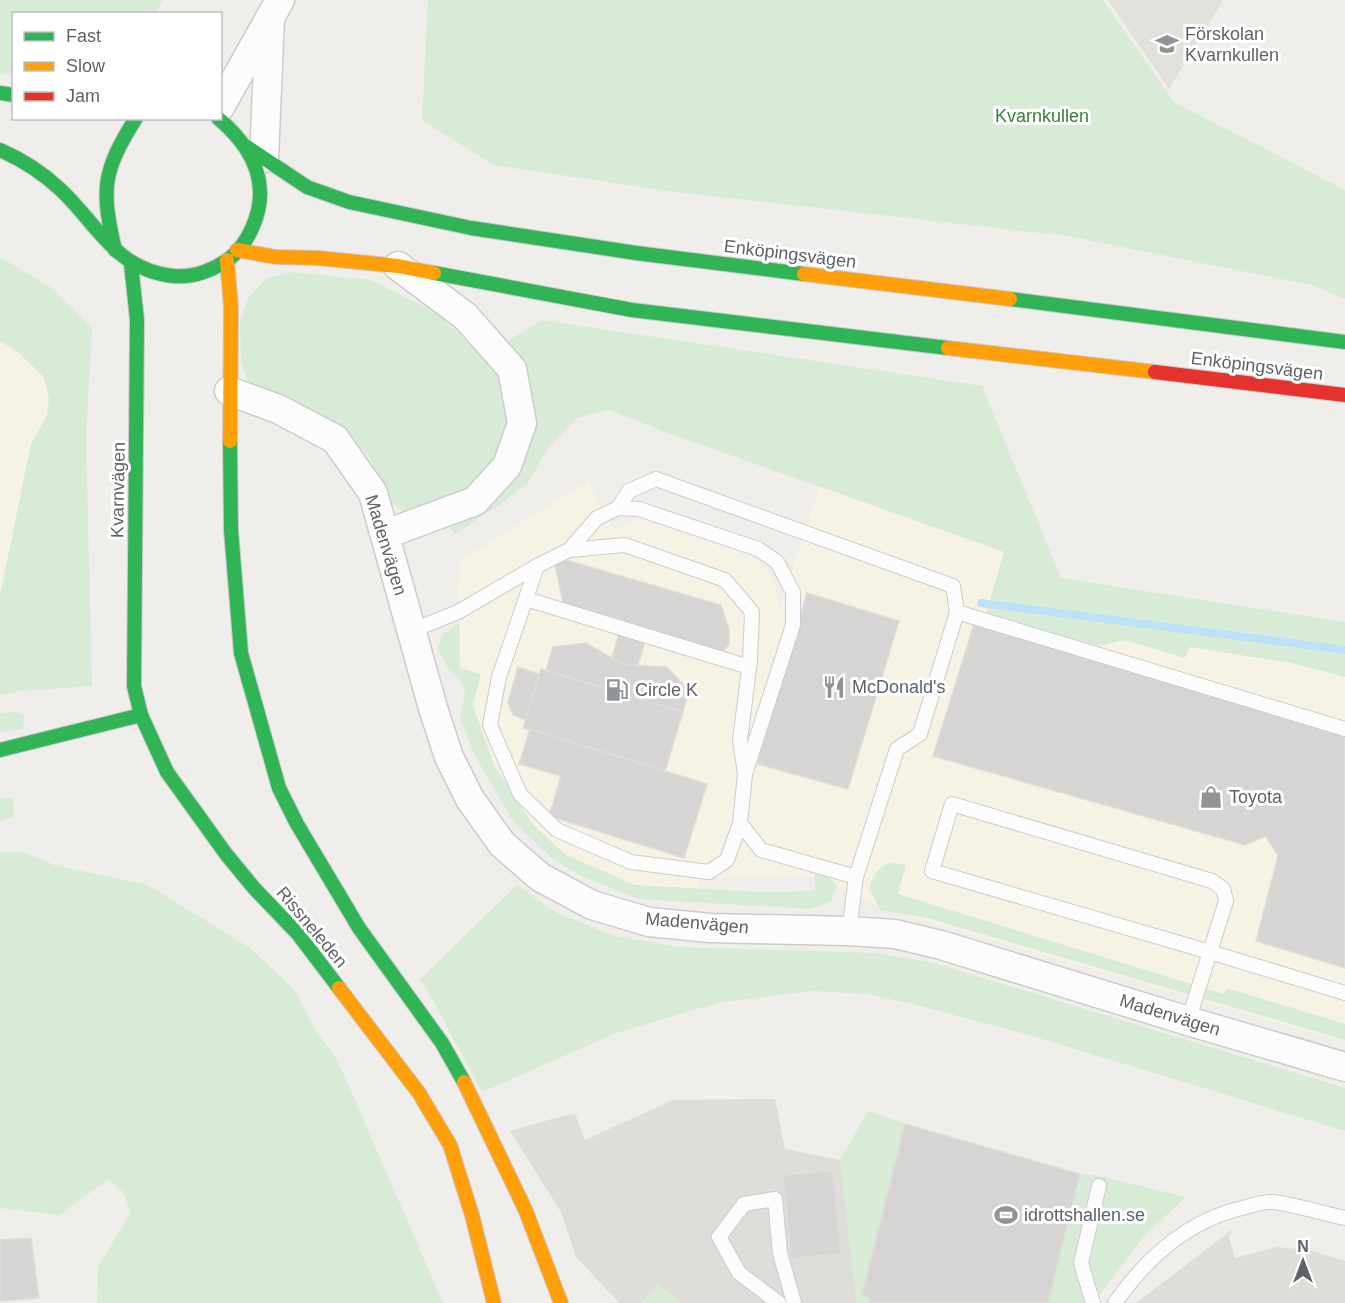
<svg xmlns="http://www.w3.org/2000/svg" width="1345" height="1303" font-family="Helvetica,sans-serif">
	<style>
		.commercial { fill: #f7f3e4 }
		.industrial { fill: #dfddda }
		.education { fill: #e2e0da }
		.green { fill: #d8ebd6 }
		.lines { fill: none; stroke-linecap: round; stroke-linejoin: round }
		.stream { stroke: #bfe0f9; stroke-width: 8 }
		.building { fill: #d6d5d3; stroke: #deddd9; stroke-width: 1.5 }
		.lane-casing { stroke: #cbcccc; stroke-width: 16 }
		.street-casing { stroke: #cbcccc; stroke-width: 31 }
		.fast-casing { stroke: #cacacb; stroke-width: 16 }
		.slow-casing { stroke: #cacacb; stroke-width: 16 }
		.jam-casing { stroke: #cacacb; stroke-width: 16 }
		.lane { stroke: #fdfcfc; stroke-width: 14 }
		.street { stroke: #fdfcfc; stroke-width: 28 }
		.fast { stroke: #30b455; stroke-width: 14 }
		.slow { stroke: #ff9f0a; stroke-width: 14 }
		.jam { stroke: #e5322d; stroke-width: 14 }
		.labels { text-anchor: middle; stroke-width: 6; stroke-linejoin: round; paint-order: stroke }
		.poi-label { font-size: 18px; fill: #5f6368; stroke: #fff; text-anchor: start }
		.park-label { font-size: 18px; fill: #348238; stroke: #fff }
		.street-label { font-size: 18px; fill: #5f6368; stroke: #fff }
	</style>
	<rect width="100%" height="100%" fill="#efeeea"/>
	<g class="commercial">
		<path d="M0,341l19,12 25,24 5,21 -2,18 -16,28 -31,152z"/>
		<path d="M588,481l26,49 26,-12 112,39 19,17 6,21 2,16 41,-125 185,66 -19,61 105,34 34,-7 59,18 5,-12 103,17 53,14v365l-469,-136 -53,-28h-123l-3,11 -62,-4 -69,-30 -33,-30 -39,-60 -21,-60 8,-31 -21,-6 -2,-73 3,-35z"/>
	</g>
	<g class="industrial">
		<path d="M775,1099l10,50 55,11 16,134v9h-175l-23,-18 -16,18h-23l-43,-46 -15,-45 -51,-81 45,-13 20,-4 10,26 88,-40z"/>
		<path d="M1233,1229l-4,8 6,21 42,-11 32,3 36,11v42h-209z"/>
	</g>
	<path class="education" d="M1108,0h115l-54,89z"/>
	<g class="green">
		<path d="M0,0h162l-6,13 -142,1 -1,61 -13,-1z"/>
		<path d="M428,0h675l71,102 171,88v109l-34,-14 -243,-49 -393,-44 -182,-27 -71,-45z"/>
		<path d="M0,257l50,30 42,41 -6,110 6,248 -72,5 -20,4v-99l31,-152 16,-28 2,-18 -5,-21 -25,-24 -19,-12z"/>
		<path d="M293,272l78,8 66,33 62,60 11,32 -3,35 -10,19 -34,35 -47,20 -15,-3 -8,-8 -24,-47 -38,-36 -29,-15 -45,-16 -10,-9 -6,-19 -1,-38 8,-25 19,-20z"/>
		<path d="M541,320l441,66 79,192 284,44v55l-53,-14 -103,-16 -4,11 -60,-18 -33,7 -106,-34 18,-61 -333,-118 -62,-24 -32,8 -29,30 -20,35 -27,21 -46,30 -5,-6c18,-10 41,-19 54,-35 27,-32 36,-80 22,-119 -4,-11 -14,-21 -21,-31z"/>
		<path d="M459,623l1,45 21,6 -8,31 21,60 39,60 33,30 69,30 123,7 57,-1v-17h12l9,12 -5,15 -20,8 -172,-10 -60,-24 -25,-15 -41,-39 -38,-65 -15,-38 5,-25 -4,-13 -13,-11 -10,-20 4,-14z"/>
		<path d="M17,711l7,5 -1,13 -23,3v-18z"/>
		<path d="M0,798h13l1,18 -14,6z"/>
		<path d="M0,852h24l30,13 94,20 102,63 43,40 23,43 22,30 105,242h-346l1,-36 33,-55 -8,-20 -14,-13 -50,36 -59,-7z"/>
		<path d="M891,863l15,2 -8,29 326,100 3,-6 118,36v16l-418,-122 -47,-8 -11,-21c4,-13 7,-22 22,-26z"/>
		<path d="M517,885l40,28 58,23 63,11 198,6 54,9 415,126v43l-316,-96 -116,-31 -46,-10 -54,-3 -92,11 -105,31 -134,59 -52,-97 -10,-16z"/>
		<path d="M868,1111l37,13 175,50 19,2 87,21 -40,37 -53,69h-237v-9l-16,-134z"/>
		<path d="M658,1285l23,18h-39z"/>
	</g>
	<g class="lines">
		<path class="stream" d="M981,603l364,47"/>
	</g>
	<g class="building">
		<path d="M554,560h12l155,45 8,24v16l-7,7 -74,-21 -12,41 -26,-8 13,-44 -60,-17z"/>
		<path d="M807,593l92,28 -51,168 -91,-25z"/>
		<path d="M974,624l371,111v233l-89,-27 22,-85 -12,-20 -21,9 -312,-89z"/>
		<path d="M586,643l38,22 43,2 22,24 -6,21 -137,-41 7,-24z"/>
		<path d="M518,667l21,7 -13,46 -13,-5 -5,-12z"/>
		<path d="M541,669l142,43 -18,59 -142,-43z"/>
		<path d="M530,729l177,55 -23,74 -135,-42 12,-40 -42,-12z"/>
		<path d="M905,1124l175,50 -32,129h-179l1,-4 -8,-4z"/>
		<path d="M833,1171l8,83 -50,4 -8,-83z"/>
		<path d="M31,1238l8,60 -39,3v-61z"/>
	</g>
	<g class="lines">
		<g class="lane-casing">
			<g id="lane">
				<path d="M618,508l21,1 119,40 19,13 16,30v33l-47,146"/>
				<path d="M569,550l28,-32 21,-10 11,-17 27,-12 297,107 4,26"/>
				<path d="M537,566l-38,111 -9,48 30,69 37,36 74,32 78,10 18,-12 13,-37"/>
				<path d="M526,599l223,68"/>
				<path d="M411,631l47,-19 79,-46 32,-16 56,-5 100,35 27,32 -2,49 -10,79 5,34 -5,49 21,27 95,27 -7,54"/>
				<path d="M952,804l260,77 11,8 3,12 -16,51 -278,-81z"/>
				<path d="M856,877l41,-128 23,-15 37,-122 388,117"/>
				<path d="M1188,1021l22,-69 135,41"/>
				<path d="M779,1303l-40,-30 -20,-36 25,-33 31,-5 5,54 14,50"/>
				<path d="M1093,1303l-12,-40 18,-77"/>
				<path d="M1115,1303c32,-46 75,-84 131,-96 8,-2 18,-6 27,-5 24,3 48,11 72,16"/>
			</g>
		</g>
		<g class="street-casing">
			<g id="street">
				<path d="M220,107l60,-107"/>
				<path d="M264,158l6,-140"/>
				<path d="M229,391l49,18 57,30 38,54 60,215 16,49 21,42 32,45 38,33 52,28 57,17 61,6 139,3 46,3 46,11 247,76 157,46"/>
				<path d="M386,534l89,-33 32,-35 15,-43 -10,-54 -47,-53 -67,-50"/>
			</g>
		</g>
		<g class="fast-casing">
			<g id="fast">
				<path d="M0,93l14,2"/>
				<path d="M247,147l60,40 42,15 122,26 165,25 168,21"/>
				<path d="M0,150c21,9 44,24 61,40 37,35 55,80 112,86 20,2 40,-6 56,-17 19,-15 32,-44 31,-68 -1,-31 -20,-54 -42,-73"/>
				<path d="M115,250c-14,-61 -13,-78 21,-132"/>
				<path d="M131,264l6,56 -3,366 7,29 26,57 59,82 28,34 44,46 41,54"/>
				<path d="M434,273l198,37 316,38"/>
				<path d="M1010,299l335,43"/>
				<path d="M230,441l1,89 10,123 38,135 18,36 62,104 83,115 22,39"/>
				<path d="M0,750l141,-35"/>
			</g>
		</g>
		<g class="slow-casing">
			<g id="slow">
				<path d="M237,250l39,7 42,1 80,8 36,7"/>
				<path d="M227,260l4,47 -1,134"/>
				<path d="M804,274l206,25"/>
				<path d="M948,348l207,24"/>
				<path d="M339,988l80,105 31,52 22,70 22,88"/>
				<path d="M464,1082l61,127 36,94"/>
			</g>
		</g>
		<g class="jam-casing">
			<path id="jam" d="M1155,372l190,23"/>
		</g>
		<use href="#lane" class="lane"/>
		<use href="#street" class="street"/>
		<use href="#fast" class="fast"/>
		<use href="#slow" class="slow"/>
		<use href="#jam" class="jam"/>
	</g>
	<defs>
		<g id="school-bare" transform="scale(1.8)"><path d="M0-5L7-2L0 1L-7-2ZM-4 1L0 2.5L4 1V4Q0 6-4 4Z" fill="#919496" stroke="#fff" stroke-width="2.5" paint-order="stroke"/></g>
		<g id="restaurant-bare" transform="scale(1.8)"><path d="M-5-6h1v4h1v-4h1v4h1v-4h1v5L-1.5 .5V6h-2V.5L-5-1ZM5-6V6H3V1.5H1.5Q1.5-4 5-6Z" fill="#919496" stroke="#fff" stroke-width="2.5" paint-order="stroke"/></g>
		<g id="fuel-bare" transform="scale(1.8)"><path d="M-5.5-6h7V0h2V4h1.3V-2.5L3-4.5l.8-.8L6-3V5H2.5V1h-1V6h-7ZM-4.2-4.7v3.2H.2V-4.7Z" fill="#919496" stroke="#fff" stroke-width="2.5" paint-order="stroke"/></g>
		<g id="shop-bare" transform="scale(1.8)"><path d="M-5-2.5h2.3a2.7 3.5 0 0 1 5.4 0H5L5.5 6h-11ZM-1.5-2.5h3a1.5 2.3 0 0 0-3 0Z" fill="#919496" stroke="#fff" stroke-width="2.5" paint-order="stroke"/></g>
		<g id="stadium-bare" transform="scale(1.8)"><path d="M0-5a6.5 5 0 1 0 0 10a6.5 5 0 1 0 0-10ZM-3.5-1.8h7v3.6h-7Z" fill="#919496" stroke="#fff" stroke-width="2.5" paint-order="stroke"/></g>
	</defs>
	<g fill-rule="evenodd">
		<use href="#school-bare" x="1167" y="44"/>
		<use href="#restaurant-bare" x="834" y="687"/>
		<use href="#fuel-bare" x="617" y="690"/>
		<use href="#shop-bare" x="1211" y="797"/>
		<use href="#stadium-bare" x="1006" y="1215"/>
	</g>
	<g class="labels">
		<g class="poi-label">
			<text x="1185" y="40">Förskolan<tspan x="1185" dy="21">Kvarnkullen</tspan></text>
			<text x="852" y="693">McDonald's</text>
			<text x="635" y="696">Circle K</text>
			<text x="1229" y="803">Toyota</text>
			<text x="1024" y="1221">idrottshallen.se</text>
		</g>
		<g class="park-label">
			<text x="1042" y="122">Kvarnkullen</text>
		</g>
		<g class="street-label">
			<text transform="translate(790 254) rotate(7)" y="6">Enköpingsvägen</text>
			<text transform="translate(1257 366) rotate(7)" y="6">Enköpingsvägen</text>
			<text transform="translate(118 490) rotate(-89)" y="6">Kvarnvägen</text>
			<text transform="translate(386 545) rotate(73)" y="6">Madenvägen</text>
			<text transform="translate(697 923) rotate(5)" y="6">Madenvägen</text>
			<text transform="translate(312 927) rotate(50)" y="6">Rissneleden</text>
			<text transform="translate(1170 1015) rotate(17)" y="6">Madenvägen</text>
		</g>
	</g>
	<rect x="12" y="12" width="210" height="108" fill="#ffffff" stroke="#bfc1c3" stroke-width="1.5"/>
	<rect x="24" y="32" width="30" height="9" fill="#30b455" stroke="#bfc1c3" stroke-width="1.5"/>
	<text x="66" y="42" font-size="18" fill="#5f6368">Fast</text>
	<rect x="24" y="62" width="30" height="9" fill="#ff9f0a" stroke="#bfc1c3" stroke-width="1.5"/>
	<text x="66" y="72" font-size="18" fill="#5f6368">Slow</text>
	<rect x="24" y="92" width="30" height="9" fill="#e5322d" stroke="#bfc1c3" stroke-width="1.5"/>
	<text x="66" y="102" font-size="18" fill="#5f6368">Jam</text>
	<g transform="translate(1303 1261)" stroke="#ffffff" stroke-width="4.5" paint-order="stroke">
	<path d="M0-4.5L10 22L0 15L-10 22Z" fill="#5f6368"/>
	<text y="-9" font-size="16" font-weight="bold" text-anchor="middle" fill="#5f6368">N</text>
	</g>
</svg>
